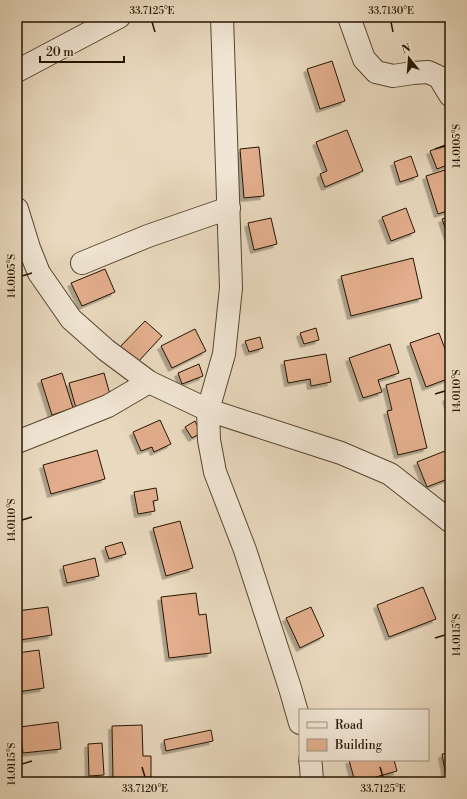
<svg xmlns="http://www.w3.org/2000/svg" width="467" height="799" font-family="'Libre Bodoni',serif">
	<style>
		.building { fill: #e3ae8d; stroke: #251500; filter: url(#shadow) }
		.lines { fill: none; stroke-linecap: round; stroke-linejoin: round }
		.minor-casing { stroke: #564630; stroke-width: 24 }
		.minor { stroke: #f1e6d5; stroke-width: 22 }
		.ticks { fill: none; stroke: #251500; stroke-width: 1.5 }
		.neatline { fill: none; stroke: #251500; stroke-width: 1.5 }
		.ticks-label { font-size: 10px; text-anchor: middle; fill: #251500 }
	</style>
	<defs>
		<filter id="shadow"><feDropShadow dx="-3.5" dy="3.5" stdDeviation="0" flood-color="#0004"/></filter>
	</defs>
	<rect width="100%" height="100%" fill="#e9d9be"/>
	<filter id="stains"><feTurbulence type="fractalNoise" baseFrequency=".005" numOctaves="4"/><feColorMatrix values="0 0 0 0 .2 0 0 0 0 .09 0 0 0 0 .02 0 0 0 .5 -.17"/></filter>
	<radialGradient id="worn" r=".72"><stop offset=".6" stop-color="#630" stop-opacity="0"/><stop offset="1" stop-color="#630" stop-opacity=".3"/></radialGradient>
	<g class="building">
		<path d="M332,61l13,40 -25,8 -13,-40z"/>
		<path d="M347,130l16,41 -38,16 -5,-13 7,-3 -11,-29z"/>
		<path d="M450,143v21l-13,5 -7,-18z"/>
		<path d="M259,147l5,49 -20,2 -4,-49z"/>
		<path d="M411,156l7,20 -18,6 -6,-20z"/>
		<path d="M445,170l5,17v23l-12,4 -12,-38z"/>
		<path d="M406,208l9,24 -24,9 -9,-24z"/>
		<path d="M450,216v26l-8,-23z"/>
		<path d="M271,218l6,26 -23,6 -6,-27z"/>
		<path d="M413,258l9,40 -71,18 -10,-40z"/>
		<path d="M105,269l10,23 -33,14 -11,-23z"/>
		<path d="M145,321l17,15 -25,27 -17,-16z"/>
		<path d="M316,328l3,12 -15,4 -4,-11z"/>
		<path d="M195,329l11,22 -34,17 -11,-22z"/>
		<path d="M439,333l11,29v16l-24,9 -16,-44z"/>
		<path d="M260,337l3,11 -14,4 -4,-11z"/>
		<path d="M390,344l9,29 -21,7 4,12 -19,6 -14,-40z"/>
		<path d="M326,354l5,28 -20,4 -1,-7 -22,4 -4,-22z"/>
		<path d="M199,364l4,12 -21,8 -4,-11z"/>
		<path d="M62,373l11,35 -21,7 -11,-35z"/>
		<path d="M104,373l7,25 -35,10 -7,-25z"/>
		<path d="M410,378l17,70 -29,7 -11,-44 5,-1 -6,-25z"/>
		<path d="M450,397v14l-4,-13z"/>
		<path d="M160,420l11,24 -17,8 -2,-5 -11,4 -8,-19z"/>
		<path d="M195,421l6,12 -9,5 -7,-11z"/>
		<path d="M450,449v29l-23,9 -10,-25z"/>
		<path d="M97,450l8,29 -54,15 -8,-29z"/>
		<path d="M156,488l2,12 -5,1 2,10 -17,3 -4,-22z"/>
		<path d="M180,521l13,47 -27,8 -13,-48z"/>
		<path d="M122,542l4,12 -17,5 -4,-12z"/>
		<path d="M95,558l4,18 -32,7 -4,-17z"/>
		<path d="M423,587l13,32 -47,18 -12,-32z"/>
		<path d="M196,593l3,22 7,-1 5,39 -42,5 -8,-61z"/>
		<path d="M48,607l4,28 -32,5 -3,-29z"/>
		<path d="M311,607l13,29 -24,12 -14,-30z"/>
		<path d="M39,650l5,38 -27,4v-39z"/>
		<path d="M58,722l3,27 -38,4 -3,-26z"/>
		<path d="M142,725l1,31h8v21l-38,1 -1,-52z"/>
		<path d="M211,730l2,11 -47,10 -2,-11z"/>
		<path d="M102,743l2,32 -15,1 -1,-32z"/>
		<path d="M450,753v29h-3l-5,-28z"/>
		<path d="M349,760h45l3,11 -39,11h-3z"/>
	</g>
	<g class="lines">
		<g class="minor-casing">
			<g id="minor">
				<path d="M222,17l9,271 -7,66 -16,56 1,30 6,32 30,78 45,138 10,35"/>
				<path d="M349,17l15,42 12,13 17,4 20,-3 15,-1 11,5 11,18"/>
				<path d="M17,71l102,-54"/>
				<path d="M17,209l12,39 10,25 32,46 35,31 43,32 59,28 133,43 49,21 60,47"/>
				<path d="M82,263l66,-27 81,-28"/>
				<path d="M17,442l91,-36 41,-24"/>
				<path d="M310,760l1,6 1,16"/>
			</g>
		</g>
		<use href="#minor" class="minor"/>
	</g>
	<path class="ticks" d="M152,22l3,10M391,22l2,10M435,149l10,-3M22,276l10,-3M435,394l10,-3M22,520l10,-3M435,638l10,-3M22,764l10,-3M142,767l3,10M380,767l3,10"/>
	<rect width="467" height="799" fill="none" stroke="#e9d9be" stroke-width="44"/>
	<rect x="299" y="709" width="130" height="52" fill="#f1e6d5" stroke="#9f9280"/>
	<rect x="307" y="722" width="20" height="6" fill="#f1e6d5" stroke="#9f9280"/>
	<text x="335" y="729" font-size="12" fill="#251500">Road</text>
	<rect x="307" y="739" width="20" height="12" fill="#e3ae8d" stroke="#9f9280"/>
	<text x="335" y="749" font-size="12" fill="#251500">Building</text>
	<g transform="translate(409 58) rotate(343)" stroke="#f1e6d5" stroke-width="3" paint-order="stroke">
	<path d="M0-3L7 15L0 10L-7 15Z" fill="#251500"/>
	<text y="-6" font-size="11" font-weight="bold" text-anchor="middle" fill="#251500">N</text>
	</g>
	<path d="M40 56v6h84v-6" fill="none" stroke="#251500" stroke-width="2"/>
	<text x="46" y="56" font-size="12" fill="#251500" stroke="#f1e6d5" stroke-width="3" paint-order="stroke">20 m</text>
	<rect x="22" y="22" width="423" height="755" class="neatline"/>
	<g class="ticks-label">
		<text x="152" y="14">33.7125°E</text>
		<text x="391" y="14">33.7130°E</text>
		<text transform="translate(456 146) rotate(-90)" y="4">14.0105°S</text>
		<text transform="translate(11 276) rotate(-90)" y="4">14.0105°S</text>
		<text transform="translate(456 391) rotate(-90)" y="4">14.0110°S</text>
		<text transform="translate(11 520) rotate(-90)" y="4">14.0110°S</text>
		<text transform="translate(456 635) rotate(-90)" y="4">14.0115°S</text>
		<text transform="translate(11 764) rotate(-90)" y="4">14.0115°S</text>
		<text x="145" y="792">33.7120°E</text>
		<text x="383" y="792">33.7125°E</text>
	</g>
	<rect width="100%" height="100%" filter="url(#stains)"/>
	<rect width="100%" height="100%" fill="url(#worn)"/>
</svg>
